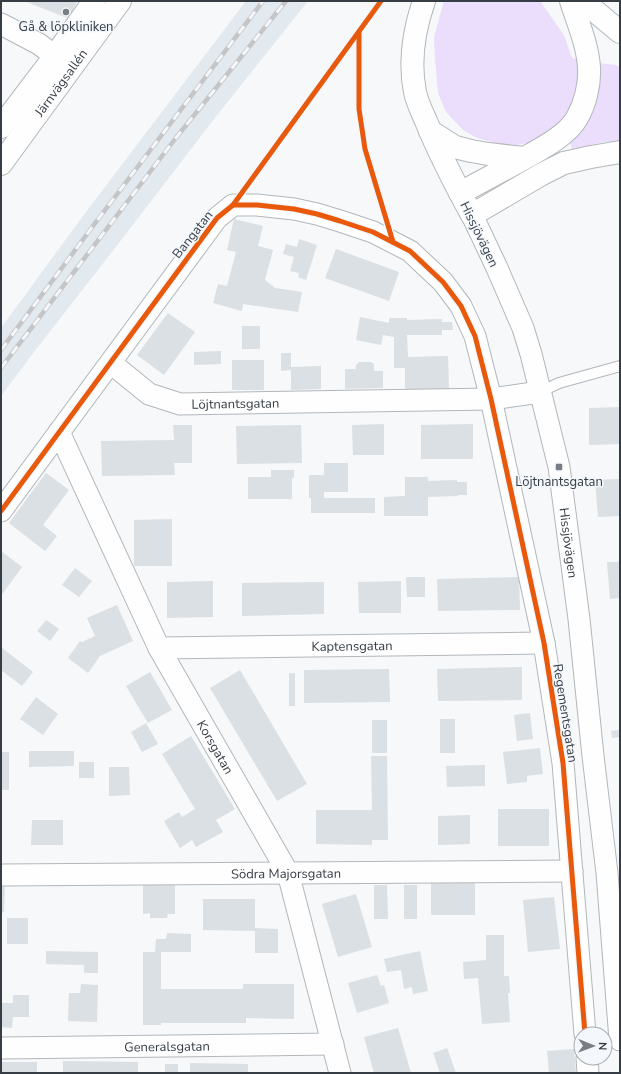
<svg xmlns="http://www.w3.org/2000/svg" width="621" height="1074" font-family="'Nunito Sans',sans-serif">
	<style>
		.built { fill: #e2e9ef }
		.green { fill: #ebdefc }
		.building { fill: #dae0e4 }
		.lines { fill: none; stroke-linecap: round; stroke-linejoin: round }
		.service-casing { stroke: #b2b7bb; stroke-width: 12 }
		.minor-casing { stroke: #b2b7bb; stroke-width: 23 }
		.secondary-casing { stroke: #b2b7bb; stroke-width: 24 }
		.service { stroke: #fefefe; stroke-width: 10 }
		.minor { stroke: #fefefe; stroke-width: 21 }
		.secondary { stroke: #fefefe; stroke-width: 22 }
		.rail-casing { stroke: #c4c5c6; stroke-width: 4.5 }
		.rail { stroke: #f4f8fc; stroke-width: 3; stroke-dasharray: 9; stroke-linecap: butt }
		.cycleway-casing { stroke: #f4f8fc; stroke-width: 8 }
		.cycleway { stroke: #e8590c; stroke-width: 5 }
		.poi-dot { fill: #797e84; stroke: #f4f8fc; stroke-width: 1.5 }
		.labels { text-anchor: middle; stroke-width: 3; stroke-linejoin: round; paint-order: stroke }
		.poi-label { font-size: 13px; fill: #363d45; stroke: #f4f8fc }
		.street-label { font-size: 13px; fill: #363d45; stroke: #f4f8fc }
	</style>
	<rect width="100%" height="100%" fill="#f6f8fa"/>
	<path class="built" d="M246,1h62l-94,118 -92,120 -88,113 -33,44v-68l82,-112z"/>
	<g class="green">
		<path d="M444,1h96l24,34 8,23 5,1 2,16 -2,16 -5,11 -8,16 -14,13 -17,11 -21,4 -17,-3 -18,-5 -14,-8 -17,-18 -8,-19 -3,-33 -1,-23z"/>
		<path d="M599,63l17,2 4,3v73l-16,1 -32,7 -2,-7z"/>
	</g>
	<g class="building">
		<path d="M24,1h53l-7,18z"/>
		<path d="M234,219l29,7 -5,20 15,4 -8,30 10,8 27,4 -4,20 -55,-8 -1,7 -29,-8 5,-19 9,2 9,-34 -9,-2z"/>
		<path d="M299,239l18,6 -11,35 -8,-3 1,-4 -9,-2 4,-14 -11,-3 3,-10 11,3z"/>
		<path d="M336,249l63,23 -10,29 -64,-23z"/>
		<path d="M168,313l27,19 -31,43 -27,-20z"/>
		<path d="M360,317l29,6v-5h18v2l35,-1v3h10l1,8h-11v5h-35l1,22 40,-1 1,33 -44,1v-22h-11v-31l-11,-2 -2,10 -25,-5z"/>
		<rect x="242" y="326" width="18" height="23"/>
		<path d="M221,351v13l-27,1v-13z"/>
		<path d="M281,353h10v14l30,-1v23l-30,1v-20l-10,1z"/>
		<rect x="232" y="360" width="32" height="30"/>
		<path d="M359,362h12l3,2v7h9v17l-38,1v-20h11v-4z"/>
		<path d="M620,407v37l-31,1v-37z"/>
		<path d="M384,424v31h-31l-1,-30z"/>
		<path d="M473,424v35h-52v-34z"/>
		<path d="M173,425h19v38h-18l1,12 -73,1 -1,-35 73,-1z"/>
		<path d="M301,425l1,38 -65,1 -1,-38z"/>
		<path d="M324,463h24v29h-24v6h51v15h-64v-15h-2v-23h15z"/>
		<path d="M271,470h23v8h-2v21h-44v-22h23z"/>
		<path d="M46,473l23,17 -26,35 14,11 -12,15 -36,-28z"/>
		<path d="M405,477h23v4l29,-1v2h10v13h-9v1l-30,1v19h-44v-19l21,-1z"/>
		<path d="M620,479v37l-22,1 -3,-37z"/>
		<path d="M172,519v47h-38v-46z"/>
		<path d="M1,551l21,16 -21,29z"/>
		<path d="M607,562h13v36l-10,1z"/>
		<path d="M75,568l17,13 -13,16 -17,-12z"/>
		<path d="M406,577h19v20h-18z"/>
		<path d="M519,577l1,33 -82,1 -1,-32z"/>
		<path d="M213,581v36l-46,1v-36z"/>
		<path d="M401,581v32h-42l-1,-31z"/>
		<path d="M324,582v32l-82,2v-33z"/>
		<path d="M117,605l16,36 -33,15 -12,17 -20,-15 12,-17 2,1 13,-6 -8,-18z"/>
		<path d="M46,620l13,9 -9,12 -13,-10z"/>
		<path d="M1,647l32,25 -11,14 -21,-16z"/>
		<path d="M522,667v33l-84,1 -1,-32z"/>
		<path d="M389,669l1,33 -86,1v-33z"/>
		<path d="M240,670l67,114 -30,17 -67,-113z"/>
		<path d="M150,672l22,38 -24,13 -22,-37z"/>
		<rect x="289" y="673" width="6" height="33"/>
		<path d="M36,697l22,17 -15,21 -23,-16z"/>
		<path d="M530,713l3,26 -16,2 -3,-26z"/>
		<rect x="440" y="719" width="15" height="34"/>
		<rect x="372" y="720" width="15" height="33"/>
		<path d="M146,723l12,21 -16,8 -11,-20z"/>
		<path d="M620,730v7l-8,1 -1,-7z"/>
		<path d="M191,736l44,73 -19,11 7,12 -27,15 -4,-7 -12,8 -16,-27 15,-9 3,5 13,-8 -33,-55z"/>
		<path d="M540,748l3,26 -16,2v6l-20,2 -4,-32z"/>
		<path d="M29,751h45v15l-45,1z"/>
		<rect x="1" y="752" width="8" height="38"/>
		<path d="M371,756h16l1,84h-16v5l-56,-1v-34h56z"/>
		<rect x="79" y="762" width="15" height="16"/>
		<path d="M485,765v21l-38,1 -1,-21z"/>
		<path d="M109,767h20l1,28 -21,1z"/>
		<rect x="498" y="809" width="51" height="37"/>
		<path d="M470,815v29l-32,1v-29z"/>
		<path d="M32,820h31v25h-32z"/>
		<rect x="431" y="883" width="44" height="32"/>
		<path d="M143,884h32v30h-7l-1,4h-17v-5l-7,1z"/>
		<path d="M374,885h13l1,34h-14z"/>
		<rect x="404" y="885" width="13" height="34"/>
		<path d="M1,886h4l-1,26h-3z"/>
		<path d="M356,894l16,53 -34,10 -16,-53z"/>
		<path d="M554,897l6,52 -32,3 -5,-52z"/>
		<path d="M203,899h52v29l23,1v24h-23v-22l-52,-1z"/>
		<rect x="7" y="918" width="21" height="26"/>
		<path d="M167,933l24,1v18h-30v37h82v-5h51v35l-48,-1v5h-85v2h-18v-73h12l1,-13h10z"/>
		<path d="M486,935h18v41h5l1,17h-2l2,29 -28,2 -4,-46 -14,1 -1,-17 23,-2z"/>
		<path d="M46,951l52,1v21h-14v-8l-38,-1z"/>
		<path d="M420,951l8,40 -15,3 -1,-7 -8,2 -3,-19 -14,2 -3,-13z"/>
		<path d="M377,975l4,11 3,-1 5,18 -32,10 -9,-30z"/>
		<path d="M81,984l17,1 -1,37 -29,-1 1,-28h11z"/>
		<path d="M13,995h16v22h-16l-1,11 -11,-1v-24h12z"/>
		<path d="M398,1028l13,45h-37l-10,-36z"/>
		<path d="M447,1048l9,25h-16l-7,-20z"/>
		<path d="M574,1049l2,24h-27l-2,-22z"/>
		<path d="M63,1061l75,1v11h-75z"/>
		<rect x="1" y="1062" width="36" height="11"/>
		<path d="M190,1063l58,1v9h-58z"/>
		<rect x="165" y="1064" width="13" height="9"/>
	</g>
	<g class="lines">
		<g class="service-casing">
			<path id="service" d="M540,392l19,-9 61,-17"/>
		</g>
		<g class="minor-casing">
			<g id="minor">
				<path d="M1,24l38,20 30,23"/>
				<path id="s1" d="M472,215l25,53 26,60 8,26 28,113 20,152 14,137 14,117 13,167"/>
				<path id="s2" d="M111,363l38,31 31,10 311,-5 49,-7"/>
				<path id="s3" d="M59,432l100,216 129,225 52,200"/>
				<path d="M1,511l216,-293 16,-13h24l37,4 23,5 23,7 33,11 37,19 33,31 18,24 14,30 16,63 53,244 19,120 22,271"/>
				<path id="s4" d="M159,648l385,-5"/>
				<path id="s5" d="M1,875l571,-4"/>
				<path id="s6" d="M1,1048l332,-4"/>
				<path d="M587,1058l1,15"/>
			</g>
		</g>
		<g class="secondary-casing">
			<g id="secondary">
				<path d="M424,1c-10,29 -15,61 -9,91 2,10 7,20 11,29 13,32 29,63 46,94l70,-41 22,-11 27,-6 29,-5"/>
				<path d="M583,1l37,31"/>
				<path d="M1,127l54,-71 39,-55"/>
				<path d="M430,131l25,16 16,4 17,3 36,4"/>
				<path id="s7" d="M1,164l119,-163"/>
				<path d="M460,193c21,-11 41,-22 61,-33 18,-10 46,-24 56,-42 8,-14 13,-33 12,-50 -1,-22 -11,-45 -18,-67"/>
			</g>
		</g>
		<use href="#service" class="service"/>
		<use href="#minor" class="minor"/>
		<use href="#secondary" class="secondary"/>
		<g class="rail-casing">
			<g id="rail">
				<path d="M1,350l92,-124 170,-225"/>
				<path d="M1,368l174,-229 111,-138"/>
			</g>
		</g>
		<use href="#rail" class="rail"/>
		<g class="cycleway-casing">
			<g id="cycleway">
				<path d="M359,33v76l6,40 28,93"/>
				<path d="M233,205l148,-204"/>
				<path d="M1,511l216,-293 16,-13h24l37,4 23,5 23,7 33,11 37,19 33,31 18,24 14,30 16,63 53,244 19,120 22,271"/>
			</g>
		</g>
		<use href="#cycleway" class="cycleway"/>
	</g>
	<g class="poi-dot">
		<circle cx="66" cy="12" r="4"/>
		<rect x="555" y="463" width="8" height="8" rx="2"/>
	</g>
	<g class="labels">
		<g class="poi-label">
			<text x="66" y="31">Gå &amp; löpkliniken</text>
			<text x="559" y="486">Löjtnantsgatan</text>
		</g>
		<g class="street-label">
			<text dy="5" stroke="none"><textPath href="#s7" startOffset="101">Järnvägsallén</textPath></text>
			<text transform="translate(192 234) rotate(-52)" y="5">Bangatan</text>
			<text transform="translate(480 234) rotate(64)" y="5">Hissjövägen</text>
			<text dy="5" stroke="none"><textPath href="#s2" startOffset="137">Löjtnantsgatan</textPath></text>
			<text dy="5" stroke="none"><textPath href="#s1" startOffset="344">Hissjövägen</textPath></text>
			<text dy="5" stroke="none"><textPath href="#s4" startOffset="193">Kaptensgatan</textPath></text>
			<text transform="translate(566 713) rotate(81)" y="5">Regementsgatan</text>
			<text dy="5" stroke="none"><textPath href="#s3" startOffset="352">Korsgatan</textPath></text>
			<text dy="5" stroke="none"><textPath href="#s5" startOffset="285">Södra Majorsgatan</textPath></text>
			<text dy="5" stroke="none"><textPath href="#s6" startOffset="166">Generalsgatan</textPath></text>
		</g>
	</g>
	<rect width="621" height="1074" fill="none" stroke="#363d45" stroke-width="4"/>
	<g transform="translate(593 1046) rotate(91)"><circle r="19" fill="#f4f8fc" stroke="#a8adb3"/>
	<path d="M0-3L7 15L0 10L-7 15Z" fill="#797e84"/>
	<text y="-6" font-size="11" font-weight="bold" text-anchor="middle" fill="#363d45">N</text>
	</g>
</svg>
